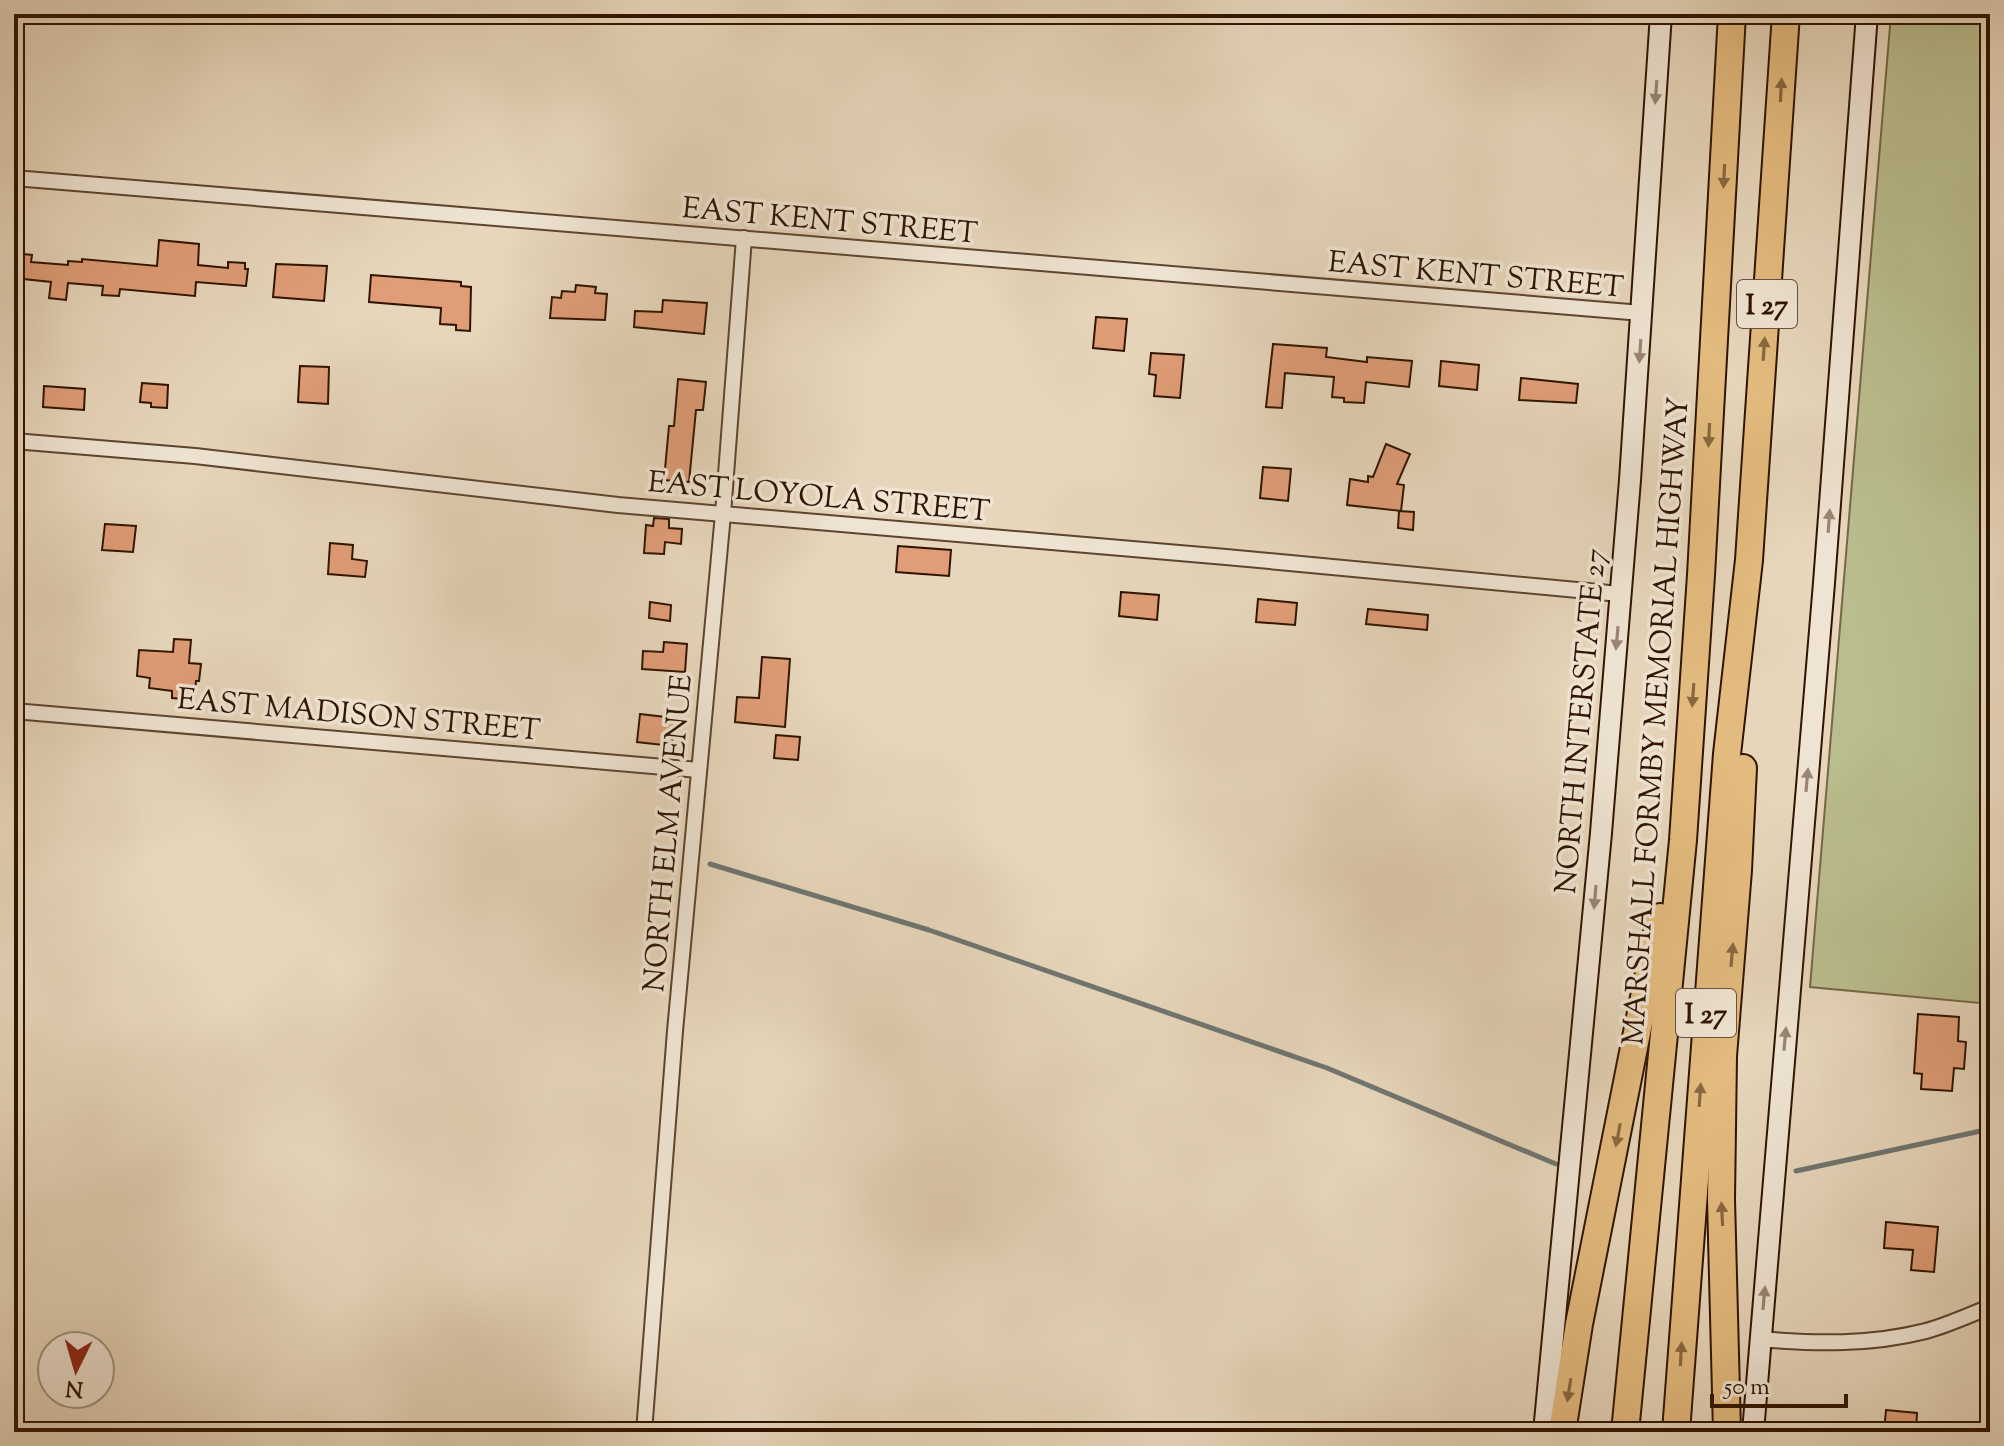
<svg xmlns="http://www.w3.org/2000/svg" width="2004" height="1446" font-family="'Sorts Mill Goudy',serif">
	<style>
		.grass { fill: #babd8d; stroke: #756846; stroke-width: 2 }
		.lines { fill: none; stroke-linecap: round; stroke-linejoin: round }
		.stream { stroke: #707570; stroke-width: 5 }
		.building { fill: #e09d77; stroke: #301400; stroke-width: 2 }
		.street-casing { stroke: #5e442f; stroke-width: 18 }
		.secondary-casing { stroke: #301400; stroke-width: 24 }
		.highway-casing { stroke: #301400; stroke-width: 30 }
		.street { stroke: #efe4d3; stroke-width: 14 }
		.secondary { stroke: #efe4d3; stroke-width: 20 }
		.highway { stroke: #e4bb7e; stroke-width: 26 }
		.oneway { fill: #8a683f }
		.oneway2 { fill: #998674 }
		.labels { text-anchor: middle; stroke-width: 7; stroke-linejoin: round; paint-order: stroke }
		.shield { fill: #efe4d3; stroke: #69523f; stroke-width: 2 }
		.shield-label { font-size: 28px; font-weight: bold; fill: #301400 }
		.street-label { font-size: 30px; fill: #301400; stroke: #efe4d3 }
	</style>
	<rect width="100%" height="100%" fill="#e7d6bb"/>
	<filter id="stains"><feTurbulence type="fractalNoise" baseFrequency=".0025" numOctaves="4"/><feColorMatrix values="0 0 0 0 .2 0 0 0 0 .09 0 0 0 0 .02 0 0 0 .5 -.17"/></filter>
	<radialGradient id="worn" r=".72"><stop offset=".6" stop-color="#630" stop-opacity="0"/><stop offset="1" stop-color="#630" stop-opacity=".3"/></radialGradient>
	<path class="grass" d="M1891,14h99v990l-180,-17z"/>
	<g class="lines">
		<g class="stream">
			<path d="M710,864l219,66 398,138 229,96"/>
			<path d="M1796,1171l194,-42"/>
		</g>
	</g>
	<g class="building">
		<path d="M159,240l40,4 -1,21 30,3v-6l17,1v6h3l-2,17 -50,-4 -1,14 -75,-7 -1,7 -17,-1 1,-9 -35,-3 -2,17 -17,-2 2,-16 -37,-4v-25l18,2 -1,7 37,3v-4l14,1v-3l75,7z"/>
		<path d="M276,264l51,2 -3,35 -51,-4z"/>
		<path d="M371,275l90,7v4l10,1 -1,44 -14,-1v-5l-16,-1 1,-16 -72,-6z"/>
		<path d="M576,285l20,2 -1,6 12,1 -2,26 -55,-2 2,-21 9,1 1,-7 13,1z"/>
		<path d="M663,300l44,3 -3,31 -70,-7 1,-16 27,1z"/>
		<path d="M1096,317l31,2 -3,32 -31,-3z"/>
		<path d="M1273,344l54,4 -1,9 41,5v-5l45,4 -3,26 -43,-5 -2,21 -20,-1v-4l-12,-1 2,-20 -49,-4 -3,35 -16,-1z"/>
		<path d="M1151,353l33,2 -4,43 -26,-2 2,-21 -7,-1z"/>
		<path d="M1441,361l38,4 -2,25 -38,-4z"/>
		<path d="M300,366l29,1 -1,37 -30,-2z"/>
		<path d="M1521,378l57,6 -2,19 -57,-3z"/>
		<path d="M678,379l28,3 -3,28h-7l-7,72 -25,-2 5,-54h5z"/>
		<path d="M142,383l26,2 -1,23 -16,-1v-4l-11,-1z"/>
		<path d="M44,386l41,3 -1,21 -41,-3z"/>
		<path d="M1386,444l24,10 -13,30 7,1 -3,26 -54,-6 3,-26 18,3v-6l5,1z"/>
		<path d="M1263,467l28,2 -3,32 -28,-3z"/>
		<path d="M1399,511l15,1 -1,18 -15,-2z"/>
		<path d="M654,518l15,1v9l13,1 -1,15 -16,-2 -1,12 -20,-1 2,-28 7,1z"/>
		<path d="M105,524l31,2 -3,26 -31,-2z"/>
		<path d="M330,543l23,2 -1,14 15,2 -2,16 -37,-3z"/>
		<path d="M898,546l53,4 -2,26 -53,-4z"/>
		<path d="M1121,592l38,3 -2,25 -38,-4z"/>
		<path d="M1258,599l39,4 -2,22 -39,-3z"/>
		<path d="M650,602l21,3 -1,16 -21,-3z"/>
		<path d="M1368,609l60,6 -1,15 -61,-6z"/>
		<path d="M174,639l17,1 -2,23 12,1 -2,17h-3l-2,19 -22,-2v-7l-23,-3 1,-10 -13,-2 2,-26 34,2z"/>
		<path d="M664,642l23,2 -2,28 -43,-3 1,-18 20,1z"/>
		<path d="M762,657l28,2 -5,68 -50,-5 2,-25 22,1z"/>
		<path d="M640,714l34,4 -2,28 -35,-4z"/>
		<path d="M776,735l24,2 -2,23 -24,-2z"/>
		<path d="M1918,1014l41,3 -1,24 8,1 -2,27 -10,-1 -2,23 -31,-2 1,-15 -8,-1z"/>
		<path d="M1886,1222l52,5 -4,45 -23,-2 2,-20 -29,-2z"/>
		<path d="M1886,1410l31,3 -1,19h-32z"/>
	</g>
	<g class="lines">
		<g class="street-casing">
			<g id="street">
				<path d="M14,178l1628,135"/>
				<path d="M14,441l181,15 423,49 608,52 394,37"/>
				<path d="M14,711l685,59"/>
				<path d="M1760,1339c56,5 111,6 166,-8 22,-6 43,-16 64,-24"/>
				<path d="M644,1432l31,-401 48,-517 21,-276"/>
			</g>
		</g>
		<g class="secondary-casing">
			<g id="secondary">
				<path d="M1544,1432l57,-599 29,-353 31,-466"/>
				<path d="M1753,1432l71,-849 43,-569"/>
			</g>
		</g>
		<g class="highway-casing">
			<g id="highway">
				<path d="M1562,1432l17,-108 81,-407"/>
				<path d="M1625,1432l58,-592 18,-265 31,-561"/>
				<path d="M1676,1432l51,-678 22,-194 37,-546"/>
				<path d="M1727,1432l-6,-233 2,-143 15,-186 5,-102"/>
			</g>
		</g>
		<use href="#street" class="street"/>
		<use href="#secondary" class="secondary"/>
		<use href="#highway" class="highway"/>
	</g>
	<defs><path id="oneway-solid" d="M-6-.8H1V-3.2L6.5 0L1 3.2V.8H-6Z" transform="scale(2)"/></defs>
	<g class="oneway">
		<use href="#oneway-solid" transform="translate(1781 90) rotate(-87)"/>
		<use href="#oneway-solid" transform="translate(1724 176) rotate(93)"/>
		<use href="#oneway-solid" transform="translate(1764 349) rotate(-86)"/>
		<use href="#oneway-solid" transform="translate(1709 435) rotate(93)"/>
		<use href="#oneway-solid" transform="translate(1693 695) rotate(94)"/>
		<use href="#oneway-solid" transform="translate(1732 955) rotate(-85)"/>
		<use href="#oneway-solid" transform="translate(1700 1095) rotate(-86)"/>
		<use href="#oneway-solid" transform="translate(1618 1135) rotate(101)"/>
		<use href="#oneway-solid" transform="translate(1722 1214) rotate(-93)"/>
		<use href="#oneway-solid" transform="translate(1681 1354) rotate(-87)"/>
		<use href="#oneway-solid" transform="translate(1569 1390) rotate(99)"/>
	</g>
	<g class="oneway2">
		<use href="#oneway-solid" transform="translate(1656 92) rotate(94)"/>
		<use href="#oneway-solid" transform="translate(1640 351) rotate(94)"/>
		<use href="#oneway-solid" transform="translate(1829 521) rotate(-86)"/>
		<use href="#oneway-solid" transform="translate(1617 638) rotate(95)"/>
		<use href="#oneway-solid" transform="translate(1807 780) rotate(-85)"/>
		<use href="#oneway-solid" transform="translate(1595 897) rotate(95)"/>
		<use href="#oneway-solid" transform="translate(1785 1039) rotate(-85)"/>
		<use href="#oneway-solid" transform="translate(1764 1298) rotate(-85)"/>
	</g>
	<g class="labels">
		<g class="shield">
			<rect x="1737" y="280" width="60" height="48" rx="6"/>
			<rect x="1676" y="989" width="60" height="48" rx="6"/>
		</g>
		<g class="shield-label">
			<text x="1767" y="314">I 27</text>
			<text x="1706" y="1023">I 27</text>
		</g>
		<g class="street-label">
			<text transform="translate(830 220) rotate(5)" y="10">EAST KENT STREET</text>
			<text transform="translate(1476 274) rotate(5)" y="10">EAST KENT STREET</text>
			<text transform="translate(819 496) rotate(5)" y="10">EAST LOYOLA STREET</text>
			<text transform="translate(359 714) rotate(5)" y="10">EAST MADISON STREET</text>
			<text transform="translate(1580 721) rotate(-85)" y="10">NORTH INTERSTATE 27</text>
			<text transform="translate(1655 721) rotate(-86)" y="10">MARSHALL FORMBY MEMORIAL HIGHWAY</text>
			<text transform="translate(667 833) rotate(-85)" y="10">NORTH ELM AVENUE</text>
		</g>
	</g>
	<rect width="2004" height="1446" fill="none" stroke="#e7d6bb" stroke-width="48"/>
	<rect x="16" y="16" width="1972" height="1414" fill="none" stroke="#301400" stroke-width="4"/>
	<rect x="24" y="24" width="1956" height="1398" fill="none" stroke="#301400" stroke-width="2"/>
	<g transform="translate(76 1370) rotate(185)"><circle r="38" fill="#efe4d3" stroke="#a3917f" stroke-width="2"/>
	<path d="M0-6L14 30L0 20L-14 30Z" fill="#8f2418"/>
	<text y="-12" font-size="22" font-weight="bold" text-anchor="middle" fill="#301400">N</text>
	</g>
	<path d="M1712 1394v12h134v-12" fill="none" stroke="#301400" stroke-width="4"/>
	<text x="1724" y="1394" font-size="24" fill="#301400" stroke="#efe4d3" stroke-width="6" paint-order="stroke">50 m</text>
	<rect width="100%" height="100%" filter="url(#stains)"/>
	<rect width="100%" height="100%" fill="url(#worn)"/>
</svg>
